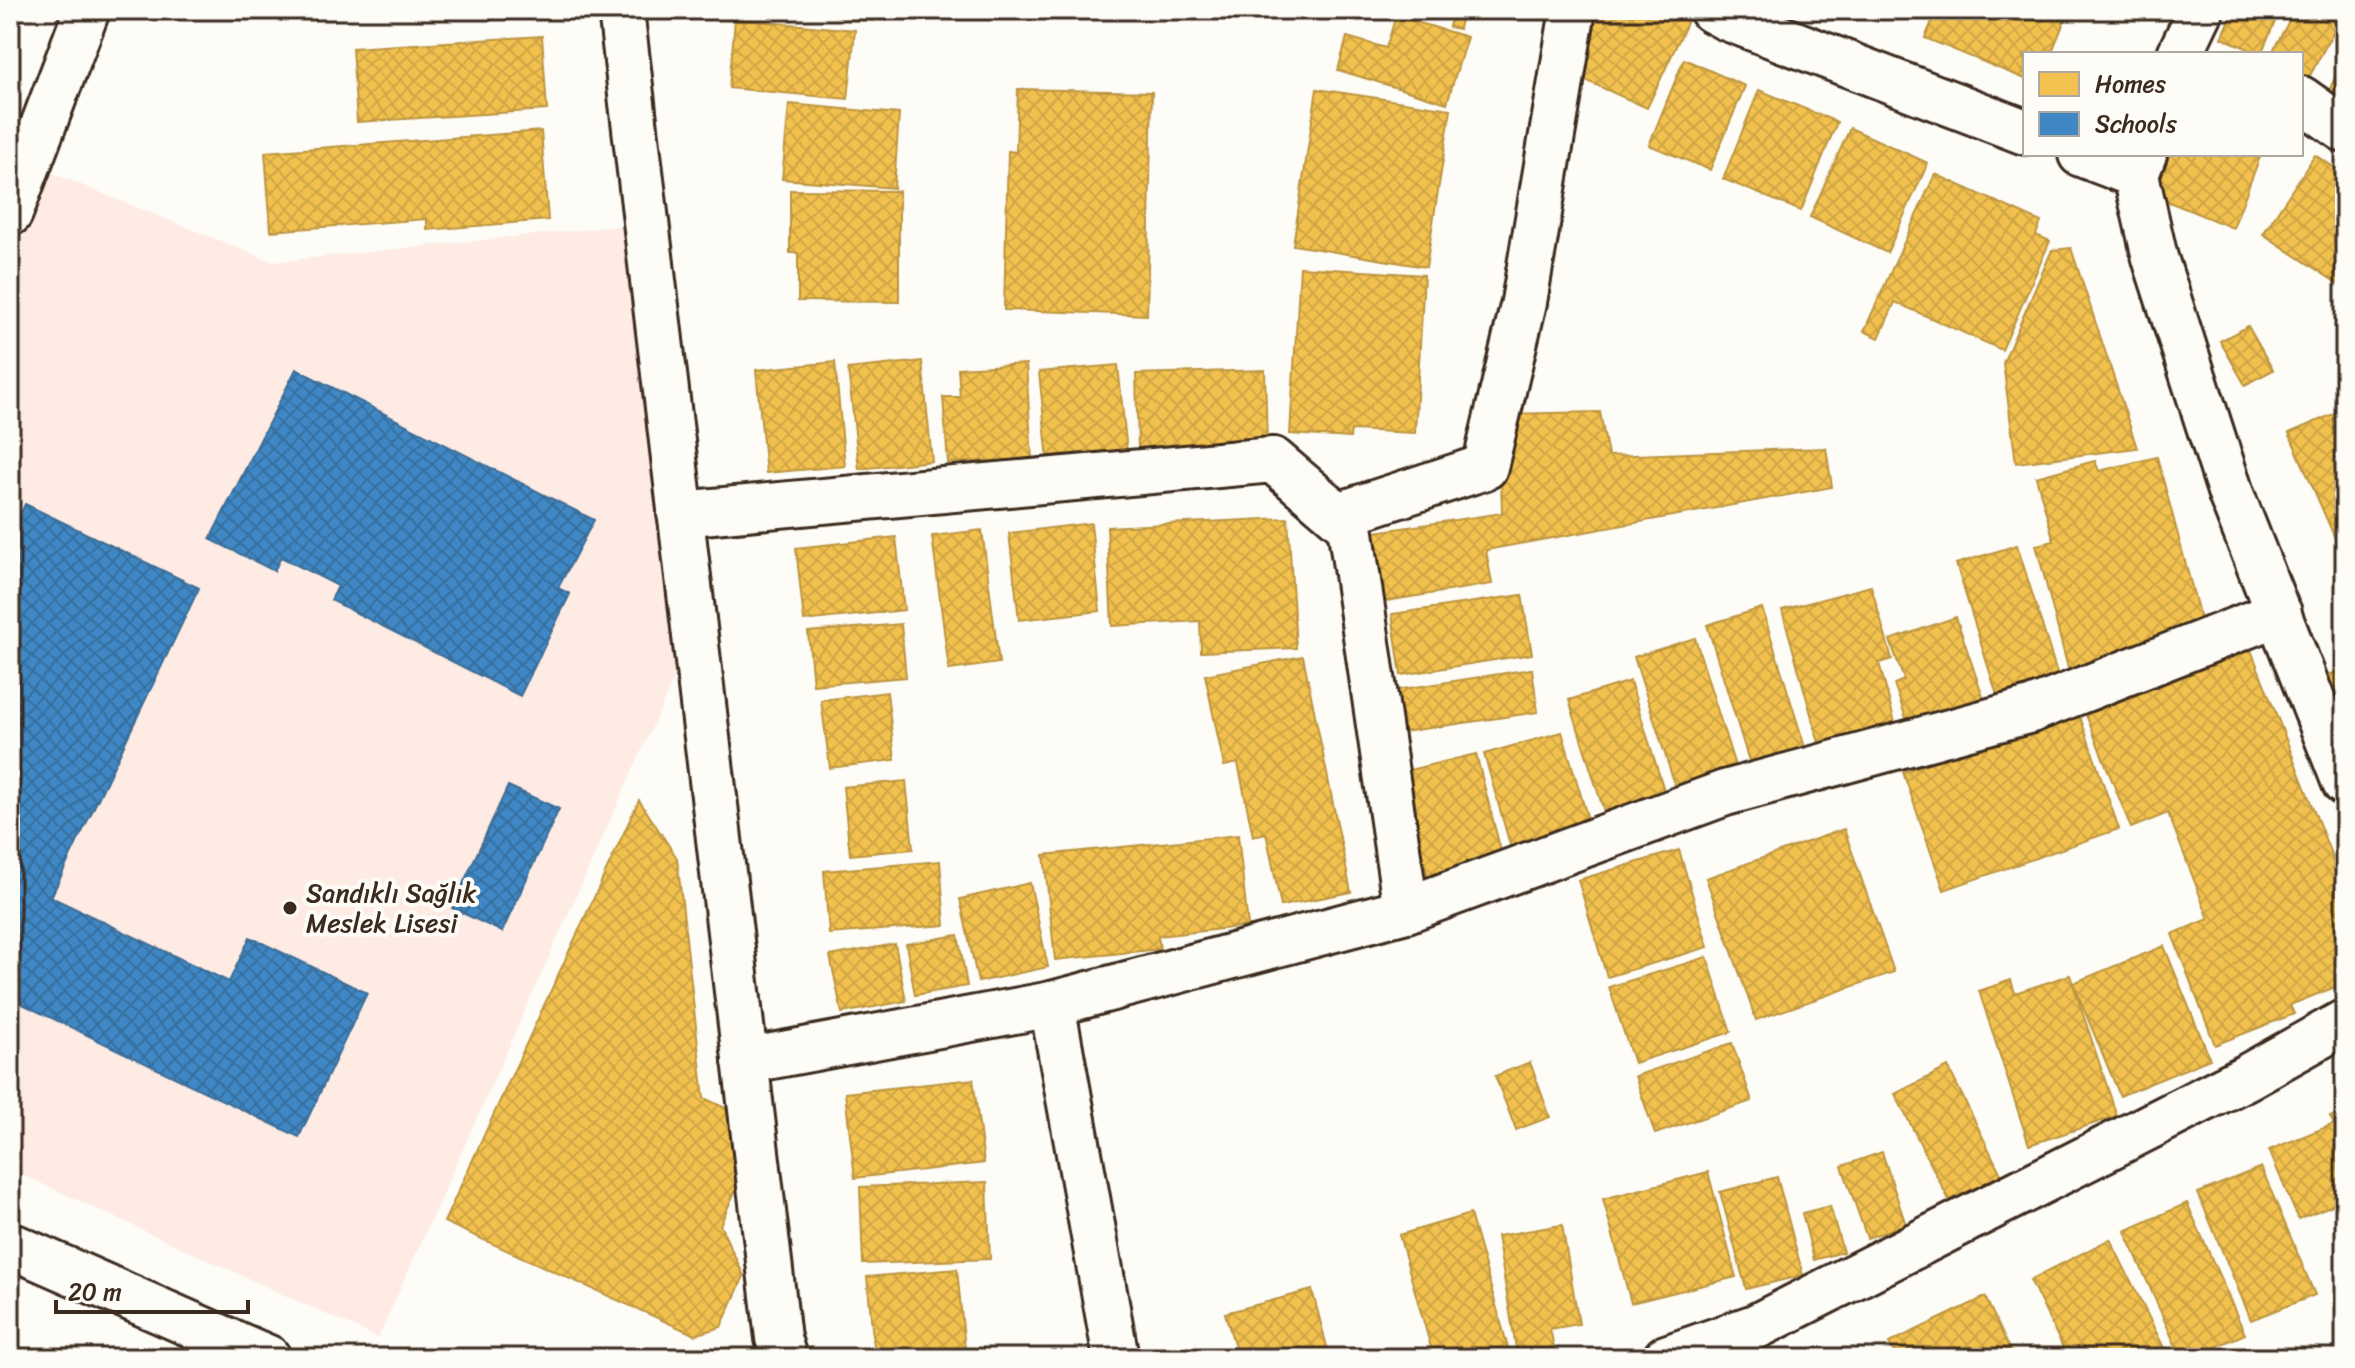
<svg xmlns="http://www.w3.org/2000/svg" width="2355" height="1368" font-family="Sriracha,sans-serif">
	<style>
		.built { fill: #fdebe4 }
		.homes { fill: url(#homes-cross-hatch); stroke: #bb9440; stroke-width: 2 }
		.schools { fill: url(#schools-cross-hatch); stroke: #3e6c93; stroke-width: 2 }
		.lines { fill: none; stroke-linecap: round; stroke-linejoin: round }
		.minor-casing { stroke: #3b2a1e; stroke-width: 50 }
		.minor { stroke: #fdfcf7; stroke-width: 44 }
		.poi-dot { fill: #3b2a1e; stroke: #fdfcf7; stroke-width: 3 }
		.labels { text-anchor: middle; stroke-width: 8; stroke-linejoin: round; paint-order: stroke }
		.poi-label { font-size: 26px; fill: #3b2a1e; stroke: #fdfcf7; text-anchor: start }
	</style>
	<defs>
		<pattern id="homes-cross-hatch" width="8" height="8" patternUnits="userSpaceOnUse" patternTransform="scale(2)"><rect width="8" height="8" fill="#f2c14e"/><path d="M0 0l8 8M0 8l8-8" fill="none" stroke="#d0a644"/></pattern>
		<pattern id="schools-cross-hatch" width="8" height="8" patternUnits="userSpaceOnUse" patternTransform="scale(2)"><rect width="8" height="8" fill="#3f88c5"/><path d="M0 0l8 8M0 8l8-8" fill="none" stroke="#366f9f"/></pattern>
	</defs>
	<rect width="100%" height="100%" fill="#fdfcf7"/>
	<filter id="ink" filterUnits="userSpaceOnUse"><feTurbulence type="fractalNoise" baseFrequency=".0125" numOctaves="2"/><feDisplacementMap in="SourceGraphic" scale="16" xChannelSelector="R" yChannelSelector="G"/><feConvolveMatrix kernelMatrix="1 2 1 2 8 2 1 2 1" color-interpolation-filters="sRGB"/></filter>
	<g filter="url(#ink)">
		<path class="built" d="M49,172l224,90 355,-37 60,422 -310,691 -368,-169v-902z"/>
		<g class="homes">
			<path d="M792,10h83l-2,11z"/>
			<path d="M1453,10h10l-4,19 -10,-2z"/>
			<path d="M1594,10h99l-46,98 -82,-37z"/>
			<path d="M1937,10h132l-18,44h-26v25l-100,-41z"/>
			<path d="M2234,10h46l-19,44 -39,-16z"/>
			<path d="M2295,10h50l-38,71 -6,-4v-23h-30z"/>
			<path d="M1396,16l71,21 -20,66 -109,-33 9,-33 39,11z"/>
			<path d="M735,19l120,11 -7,69 -119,-11z"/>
			<path d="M542,36l5,74 -190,12 -5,-74z"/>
			<path d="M1684,59l61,27 -35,84 -61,-25z"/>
			<path d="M2341,63l4,2v41l-19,-8z"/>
			<path d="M1018,89l134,3 -5,223 -143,-5 4,-159 8,1z"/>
			<path d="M1317,89l134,20 -25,158 -133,-22z"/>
			<path d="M1759,90l78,32 -36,89 -78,-32z"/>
			<path d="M789,104l110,10 -5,74 -112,-9z"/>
			<path d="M1850,128l78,35 -41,90 -77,-36z"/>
			<path d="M541,131l7,89 -121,10v-11l-156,12 -6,-79z"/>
			<path d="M2170,154h91l-28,74 -79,-32z"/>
			<path d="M2315,155l30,19v110l-2,3 -80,-53z"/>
			<path d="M1935,174l106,48 -5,13 14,6 -48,109 -107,-48 -16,36 -15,-7z"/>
			<path d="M790,190l109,1v111l-101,-1v-48h-8z"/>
			<path d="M2071,248l66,200 -121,15 -13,-100 49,-113z"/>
			<path d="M1300,267l124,8 -9,158 -64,-3 -1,8 -60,-4z"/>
			<path d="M2248,326l25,44 -28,15 -25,-44z"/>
			<path d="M922,361l10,100 -73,8 -11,-100z"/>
			<path d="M835,362l10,104 -79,7 -10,-103z"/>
			<path d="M1026,364l6,95 -84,4 -5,-66h17l-2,-29z"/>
			<path d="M1118,365l9,87 -79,8 -9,-88z"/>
			<path d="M1265,370l2,75 -129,3 -2,-74z"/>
			<path d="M2345,409v152l-56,-128z"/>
			<path d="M1600,412l8,44 218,-8 6,39 -346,63 6,34 -113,18 -11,-69 134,-20 -3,-99z"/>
			<path d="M2157,457l48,179 -136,36 -33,-127 18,-4 -18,-64 59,-16 4,10z"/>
			<path d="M1288,518l8,130 -95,4 -1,-31 -88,5 -5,-99z"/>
			<path d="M1091,523l9,88 -81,9 -10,-87z"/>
			<path d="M982,530l17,133 -50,7 -17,-134z"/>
			<path d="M896,537l8,73 -100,11 -8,-73z"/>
			<path d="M2017,545l41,131 -61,19 -41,-131z"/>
			<path d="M1871,586l21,73 -13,4 18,67 -76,20 -39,-140z"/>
			<path d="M1522,595l10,59 -131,21 -9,-61z"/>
			<path d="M1762,608l46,149 -55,17 -46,-149z"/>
			<path d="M1956,617l29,86 -75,26 -16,-45 10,-4 -14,-40z"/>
			<path d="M901,624l5,53 -93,8 -5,-53z"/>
			<path d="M1695,638l44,141 -60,19 -45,-141z"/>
			<path d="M2251,650l94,240v93l-55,22 4,9 -79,31 -43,-111 37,-15 -41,-106 -37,15 -45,-113z"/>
			<path d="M1303,656l48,236 -70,14 -15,-73 -13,3 -15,-73 -14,3 -19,-91z"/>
			<path d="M2345,667v84l-34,-67z"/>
			<path d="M1532,669l6,43 -136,20 -6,-42z"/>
			<path d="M1630,681l38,122 -61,18 -38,-121z"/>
			<path d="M887,692l8,68 -65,8 -9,-68z"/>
			<path d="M2078,711l41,118 -175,61 -41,-118z"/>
			<path d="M1562,732l28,94 -79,22 -27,-94z"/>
			<path d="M1476,754l27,105 -75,19 -27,-106z"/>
			<path d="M906,781l7,68 -63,6 -7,-68z"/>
			<path d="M639,800l38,58 27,240 36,17 5,54 -25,56 24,51 -23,51 -26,8 -251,-113z"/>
			<path d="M1844,829l50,143 -138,48 -50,-142z"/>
			<path d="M1238,835l10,91 -90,10 2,13 -105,11 -11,-105z"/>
			<path d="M1679,850l29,97 -101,30 -29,-97z"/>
			<path d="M940,861l5,64 -116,9 -5,-63z"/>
			<path d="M1030,883l18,84 -70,15 -18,-83z"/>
			<path d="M958,935l9,51 -52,9 -9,-51z"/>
			<path d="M895,944l11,57 -64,12 -12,-57z"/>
			<path d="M2164,946l46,113 -90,37 -47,-113z"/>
			<path d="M1707,957l24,75 -97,31 -25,-76z"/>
			<path d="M2070,975l47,141 -88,29 -50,-154 32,-11 4,13z"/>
			<path d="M1732,1043l20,58 -97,33 -20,-58z"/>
			<path d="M1530,1062l20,55 -34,13 -21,-54z"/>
			<path d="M1948,1067l54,109 -52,26 -55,-108z"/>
			<path d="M973,1079l11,84 -129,15 -10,-85z"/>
			<path d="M2345,1111v89l-47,19 -29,-69 65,-26 -4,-7z"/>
			<path d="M1882,1152l24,73 -39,13 -25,-72z"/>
			<path d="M2261,1167l54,128 -64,25 -53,-127z"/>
			<path d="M1708,1172l28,105 -105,26 -28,-104z"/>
			<path d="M1777,1177l26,98 -57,14 -26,-97z"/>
			<path d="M987,1182l3,77 -127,5 -3,-77z"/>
			<path d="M2187,1203l58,131 -54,24h-10l-56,-127z"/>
			<path d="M1830,1206l13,46 -29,8 -12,-47z"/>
			<path d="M1470,1214l41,144h-77l-35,-123z"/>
			<path d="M1562,1225l17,99 -29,5 4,18 -37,7 -20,-118z"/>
			<path d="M2110,1239l59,119h-101l-38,-78z"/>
			<path d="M957,1269l8,80 -90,8 -8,-80z"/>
			<path d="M1312,1290l18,68h-92l-13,-45z"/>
			<path d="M1985,1297l29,61h-117l-8,-15z"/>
		</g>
		<g class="schools">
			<path d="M296,369l298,151 -36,68 12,6 -50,102 -189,-96 7,-14 -57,-29 -7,14 -64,-32z"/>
			<path d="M25,504l174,84 -148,309 178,85 21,-45 117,56 -68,144 -289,-139v-462z"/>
			<path d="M508,786l51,23 -57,123 -50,-24z"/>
		</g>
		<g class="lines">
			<g class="minor-casing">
				<g id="minor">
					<path d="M621,10l157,1328 6,20"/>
					<path d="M1712,10l15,8 298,114"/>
					<path d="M2180,54l21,-44"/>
					<path d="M2301,99l44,31"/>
					<path d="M2081,154l55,21"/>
					<path d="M2144,154l-8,21 19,83 76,236 114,289"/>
					<path d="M10,213l77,-203"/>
					<path d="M680,514l593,-54 77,66 56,384"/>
					<path d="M1338,515l147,-48 39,-165 49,-292"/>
					<path d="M1052,1004l64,354"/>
					<path d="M745,1061l307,-57 354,-94 319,-117 306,-83 248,-97"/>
					<path d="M10,1245l258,113"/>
					<path d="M1666,1358l89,-31 490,-249 100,-56"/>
				</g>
			</g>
			<use href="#minor" class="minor"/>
		</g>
	</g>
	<circle class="poi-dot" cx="290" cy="908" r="8"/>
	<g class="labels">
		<g class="poi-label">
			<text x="306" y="902">Sandıklı Sağlık<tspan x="306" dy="30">Meslek Lisesi</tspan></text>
		</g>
	</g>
	<rect width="2355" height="1368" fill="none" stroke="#fdfcf7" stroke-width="40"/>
	<rect x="20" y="20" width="2315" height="1328" fill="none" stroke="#3b2a1e" stroke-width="3" filter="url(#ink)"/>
	<rect x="2023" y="52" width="280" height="104" fill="#fdfcf7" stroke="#afa8a0" stroke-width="2"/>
	<rect x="2039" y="72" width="40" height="24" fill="#f2c14e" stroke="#afa8a0" stroke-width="2"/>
	<text x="2095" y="92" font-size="24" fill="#3b2a1e">Homes</text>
	<rect x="2039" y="112" width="40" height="24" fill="#3f88c5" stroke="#afa8a0" stroke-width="2"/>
	<text x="2095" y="132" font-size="24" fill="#3b2a1e">Schools</text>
	<path d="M56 1300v12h192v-12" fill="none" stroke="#3b2a1e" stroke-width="4"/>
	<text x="68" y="1300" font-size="24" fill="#3b2a1e" stroke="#fdfcf7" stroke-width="6" paint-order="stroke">20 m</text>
</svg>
